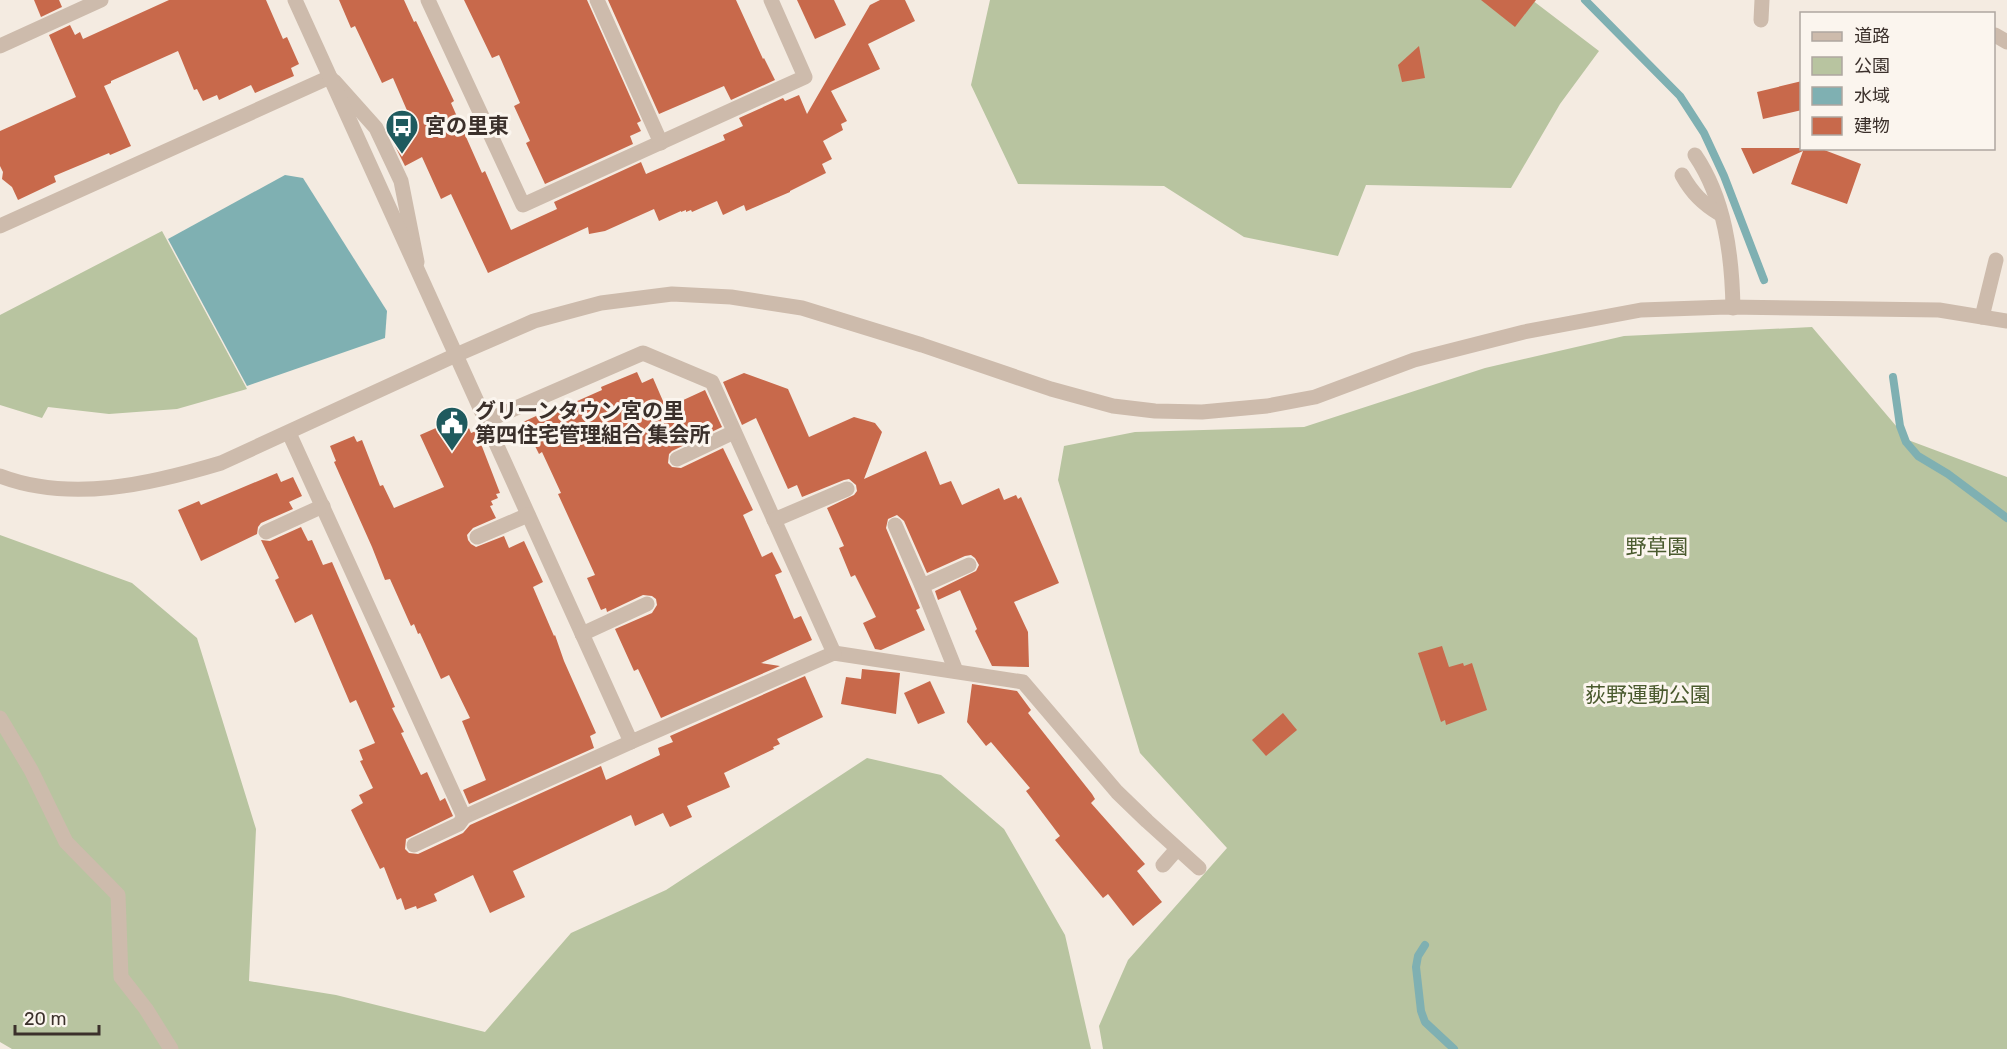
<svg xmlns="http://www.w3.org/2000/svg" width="2007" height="1049" font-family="Rubik,'Noto Sans JP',sans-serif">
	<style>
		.green { fill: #b8c4a0 }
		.water { fill: #7fb0b2 }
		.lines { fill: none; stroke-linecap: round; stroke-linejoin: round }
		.stream { stroke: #7fb0b2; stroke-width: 8 }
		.building { fill: #c8694b }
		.service { stroke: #cdbbac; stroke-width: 15 }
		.minor { stroke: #cdbbac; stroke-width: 15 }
		.tertiary { stroke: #cdbbac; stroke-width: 15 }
		.labels { text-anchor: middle; stroke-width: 6; stroke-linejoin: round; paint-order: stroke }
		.poi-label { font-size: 21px; font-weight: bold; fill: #3b302b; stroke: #fbf5ee; text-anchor: start }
		.park-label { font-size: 21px; fill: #4a5a2e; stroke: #fbf5ee }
	</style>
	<rect width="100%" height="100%" fill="#f4ebe1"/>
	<g class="green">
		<path d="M990,0h542l67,51 -39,53 -49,84 -145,-3 -28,71 -94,-19 -80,-51 -146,-2 -47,-99z"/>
		<path d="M162,231l85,158 -70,20 -68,5 -61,-7 -6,11 -42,-13v-90z"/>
		<path d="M1812,327l96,113 99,37v572h-904l-4,-23 29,-66 99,-112 -87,-95 -82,-273 6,-34 71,-14 169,-5 181,-59 139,-32z"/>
		<path d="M0,535l132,48 65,55 59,191 -7,152 87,14 149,37 86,-99 95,-43 201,-132 74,17 63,54 61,106 26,114h-1079l-12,-7z"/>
	</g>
	<path class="water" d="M285,175l18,3 84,133 -2,27 -138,48 -79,-147z"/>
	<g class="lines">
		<g class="stream">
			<path d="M1585,0l95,96 24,37 20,43 40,104"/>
			<path d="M1893,377l7,49 6,16 12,14 30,18 59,44"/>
			<path d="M1425,945l-7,11 -2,11 5,44 4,11 29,27"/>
		</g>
	</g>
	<g class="building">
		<path d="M34,0h25l3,7 -21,10z"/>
		<path d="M169,0h97l17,39 4,-2 12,27 -8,4 3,8 -39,17 -4,-8 -32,15 -2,-5 -14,6 -6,-12 -3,1 -16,-39 -67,30v2l-7,3 27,60 -21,9 -1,-2 -55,23 2,6 -38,18 -6,-13 -10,-8 1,-7 -3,-6v-35l76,-34 -27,-62 21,-10 5,10 5,-3 3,7z"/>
		<path d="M339,0h65l10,22 2,-1 38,80 -3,2 31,70 3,-2 26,59 46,-21 -3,-7 87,-40 5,12 79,-34 -2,-5 20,-9 -4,-8 44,-20 2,3 14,-6 8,19 63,-109 10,-5h25l10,21 -47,23 12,25 -49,22 16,30 -6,3 2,6 -20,11 9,18 -10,5 4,9 -36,18v1l-44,19 -2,-6 -21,10 -6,-14 -25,11 -1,-2 -5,2v-2l-5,2v-1l-22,10 -5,-12 -49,22 -16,3 -1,-7 -100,46 -37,-79 -10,5 -19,-42 -17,9 -10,-20 18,-9 -6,-14 5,-1 -19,-44 -11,5 -27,-57 -4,2z"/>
		<path d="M464,0h123l54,121 -4,2 4,8 -11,5 3,8 -88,40 -19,-41 4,-2 -16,-35 6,-3 -21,-48 -7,3z"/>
		<path d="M608,0h128l27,59 1,-1 11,22 -44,20 -7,-14 -65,28z"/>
		<path d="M797,0h37l12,25 -31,14z"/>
		<path d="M1481,0h55l-21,27z"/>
		<path d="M1419,46l6,32 -23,4 -4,-17z"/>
		<path d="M1802,81v29l-39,9 -6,-27z"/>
		<path d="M1741,148h78l42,16 -14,40 -56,-20 12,-33 -50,23z"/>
		<path d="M637,372l5,11 11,-5 13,30 39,-18 17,37 -50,24 -3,3 -1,9 4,4 9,1 42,-20 30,62 -10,5 19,42 10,-5 10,20 -7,3 19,44 7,-3 11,24 -51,23 19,3 -119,52 -23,-49 -4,2 -19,-42 37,-16 5,-8 -1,-6 -4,-3 -9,-1 -36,17 -1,-4 -5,2 -14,-32 8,-3 -37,-81 3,-1 -19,-41 -3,2 -16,-32 24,-11 1,3 54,-24 -1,-3z"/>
		<path d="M744,373l44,16 21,48 45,-20 21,6 7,9 -18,47 62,-28 14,34 11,-4 11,24 37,-17 5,12 12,-5 2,4 3,-2 38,86 -45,19 14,30 1,35 -37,-1 -17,-35 2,-2 -17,-39 -22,10 -3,-9 41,-20 3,-6 -4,-7 -4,-3 -6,1 -38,17 -23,-52 -7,-6 -9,4 -2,9 34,80 -4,2 9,20 -44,20 -6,-1 -12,-26 13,-6 -21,-42 -4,2 -12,-29 5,-2 -17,-38 27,-13 3,-4 -1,-6 -7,-6 -5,1 -42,17 -5,-12 -9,4 -32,-71 -14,7 -19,-43z"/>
		<path d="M461,417l6,13 2,-2 2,5 5,-2 24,62 -4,1 2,4 -7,3 2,4 -3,1 6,12 -23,10 -6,7 1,5 3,4 5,3 28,-11 5,12 15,-7 19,41 -10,5 21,49 1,-1 9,26 32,72 -6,3 4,12 -125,56 -6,-14 23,-10 -24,-59 8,-3 -21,-43 -8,4 -21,-46 -2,1 -4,-10 -3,2 -21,-47 -5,1 -13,-33 -38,-85 2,-1 -6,-15 24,-10 3,6 5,-2 18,46 3,-1 11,23 50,-21 -24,-52z"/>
		<path d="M277,473l4,9 12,-5 9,19 -13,6 4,7 -32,14 -3,4 -1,7 -56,27 -23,-51 21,-9 2,4z"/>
		<path d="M301,527l7,14 4,-1 11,25 9,-3 63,145 -3,1 12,24 -3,1 20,42 6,-3 13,29 5,-3 8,18 -47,23 -1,10 4,4 9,1 45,-21 7,-8 131,-59 5,14 54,-25 -2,-7 15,-6 -3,-6 135,-60 18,41 -46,22 3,5 -7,3 1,2 -50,24 6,14 -43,19 5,11 -22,10 -7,-14 -28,13 -4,-11 -118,56 12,26 -35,16 -17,-38 -39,19 3,7 -20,8 -1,-3 -11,4 -4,-12 -4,2 -13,-33 -4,2 -29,-59 12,-7 -4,-8 14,-7 -13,-27 3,-1 -4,-10 16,-7 -19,-43 -6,3 -38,-89 -17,9 -20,-43 4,-2 -18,-38 9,1z"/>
		<path d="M1442,646l7,21 14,-4 1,3 8,-3 15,47 -41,15 -1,-5 -4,2 -23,-69z"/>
		<path d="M862,669l38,4 -4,41 -55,-10 5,-27 15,2z"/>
		<path d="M930,681l15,32 -27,11 -14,-31z"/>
		<path d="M972,684l45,7 14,19 -3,3 64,81 3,5 -4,4 54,61 -8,7 25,31 -29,24 -25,-32 -5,4 -48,-58 5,-4 -34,-45 4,-3 -39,-46 -5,4 -19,-24z"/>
		<path d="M1283,713l14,17 -31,26 -14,-16z"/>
	</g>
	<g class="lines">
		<g class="service">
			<path d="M1761,20l1,-20"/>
			<path d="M334,81l42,47 25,53 16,81"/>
			<path d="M1695,155c30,44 37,100 38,153"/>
			<path d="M1682,175c10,18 21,29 38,39"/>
			<path d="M1982,317l14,-57"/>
			<path d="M0,718l31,52 35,72 52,53 3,82 25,32 25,40"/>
		</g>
		<g class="minor">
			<path d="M428,0l95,205 282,-128 -34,-77"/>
			<path d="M597,0l64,143"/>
			<path d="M1995,35l12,7"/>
			<path d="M0,46l101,-46"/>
			<path d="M0,226l330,-149"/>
			<path d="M456,355l175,387 203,-89 189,29 94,110 30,29 52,47"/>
			<path d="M486,421l157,-68 69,29 122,271"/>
			<path d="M289,433l175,384 167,-75"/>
			<path d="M677,459l57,-27"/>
			<path d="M774,520l73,-31"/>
			<path d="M895,525l27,61"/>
			<path d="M266,532l57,-26"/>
			<path d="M477,537l51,-22"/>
			<path d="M582,634l65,-30"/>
			<path d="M956,671l-34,-85 47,-21"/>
			<path d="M414,845l45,-21 5,-7"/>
			<path d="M1163,865l14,-16"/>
		</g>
		<g class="tertiary">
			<path d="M295,0l161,355"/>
			<path d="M0,476c71,27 151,8 221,-13l235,-108 78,-34 67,-18 71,-9 59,3 71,11 120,37 129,44 62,17 42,5 47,1 65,-6 48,-9 99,-37 110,-28 117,-22 86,-3 212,3 68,11"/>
		</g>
	</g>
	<defs>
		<g id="bus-pin" transform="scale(1.725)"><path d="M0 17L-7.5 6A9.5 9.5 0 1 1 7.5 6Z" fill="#1f5a5e" stroke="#fbf5ee"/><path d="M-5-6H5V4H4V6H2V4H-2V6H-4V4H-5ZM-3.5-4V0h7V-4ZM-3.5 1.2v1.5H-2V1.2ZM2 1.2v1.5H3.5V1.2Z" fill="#fff"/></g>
		<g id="civic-pin" transform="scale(1.725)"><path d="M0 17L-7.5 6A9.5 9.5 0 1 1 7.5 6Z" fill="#1f5a5e" stroke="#fbf5ee"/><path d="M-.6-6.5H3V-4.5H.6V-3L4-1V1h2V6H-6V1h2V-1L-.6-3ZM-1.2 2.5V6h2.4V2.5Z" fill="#fff"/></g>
	</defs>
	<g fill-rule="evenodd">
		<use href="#bus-pin" x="402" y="126"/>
		<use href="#civic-pin" x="452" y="423"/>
	</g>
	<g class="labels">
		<g class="poi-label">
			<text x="425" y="133">宮の里東</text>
			<text x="475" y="418">グリーンタウン宮の里<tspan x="475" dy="24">第四住宅管理組合 集会所</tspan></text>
		</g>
		<g class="park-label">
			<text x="1657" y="554">野草園</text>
			<text x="1648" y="702">荻野運動公園</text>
		</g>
	</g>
	<rect x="1800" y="12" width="195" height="138" fill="#fbf5ee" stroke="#aea6a0" stroke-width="1.5"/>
	<rect x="1812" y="32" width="30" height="9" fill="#cdbbac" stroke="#aea6a0" stroke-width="1.5"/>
	<text x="1854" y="42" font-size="18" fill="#3b302b">道路</text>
	<rect x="1812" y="57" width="30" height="18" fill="#b8c4a0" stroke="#aea6a0" stroke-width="1.5"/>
	<text x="1854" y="72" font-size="18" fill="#3b302b">公園</text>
	<rect x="1812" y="87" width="30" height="18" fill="#7fb0b2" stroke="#aea6a0" stroke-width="1.5"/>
	<text x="1854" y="102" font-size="18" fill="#3b302b">水域</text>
	<rect x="1812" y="117" width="30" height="18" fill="#c8694b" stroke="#aea6a0" stroke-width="1.5"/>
	<text x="1854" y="132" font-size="18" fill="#3b302b">建物</text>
	<path d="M15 1025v9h84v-9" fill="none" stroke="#3b302b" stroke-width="3"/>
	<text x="24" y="1025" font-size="18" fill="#3b302b" stroke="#fbf5ee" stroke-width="4.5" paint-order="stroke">20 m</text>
</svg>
